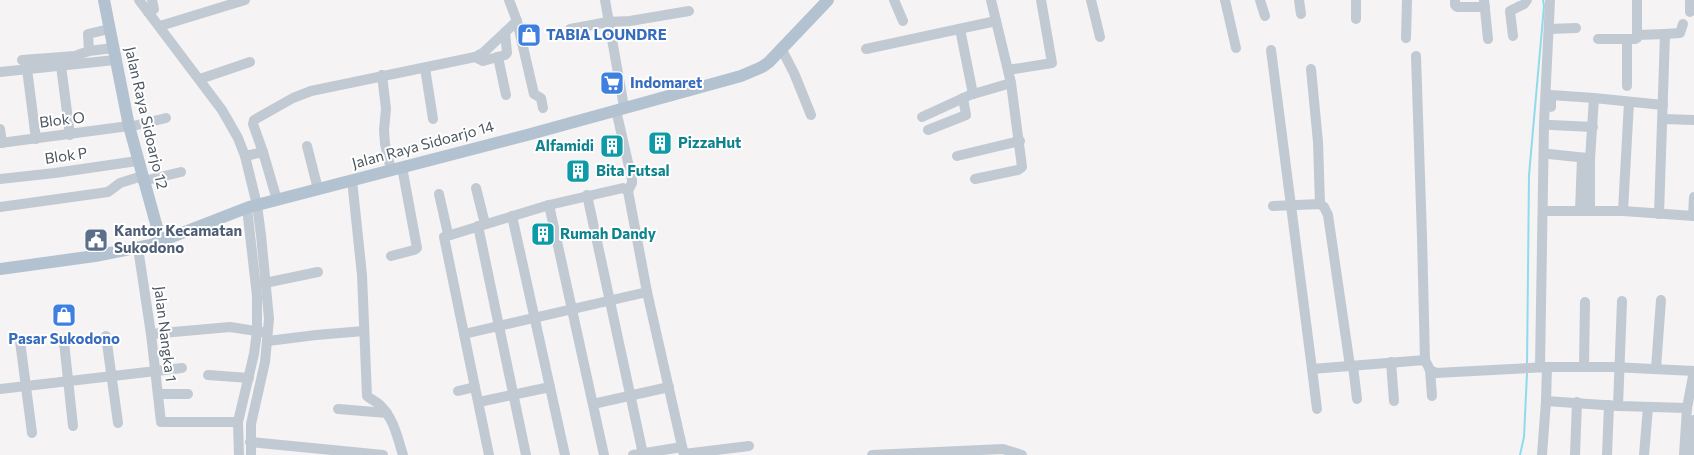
<svg xmlns="http://www.w3.org/2000/svg" width="1694" height="455" font-family="Commissioner,sans-serif">
	<style>
		.lines { fill: none; stroke-linecap: round; stroke-linejoin: round }
		.stream { stroke: #90daee; stroke-width: 2 }
		.minor { stroke: #c1cad2; stroke-width: 10 }
		.major { stroke: #b3c2d1; stroke-width: 12 }
		.labels { text-anchor: middle; stroke-width: 4; stroke-linejoin: round; paint-order: stroke }
		.shop-label { font-size: 15px; font-weight: bold; fill: #366cbe; stroke: #fff; text-anchor: start }
		.street-label { font-size: 15px; fill: #4a5661; stroke: #fff }
		.culture-label { font-size: 15px; font-weight: bold; fill: #0d838f; stroke: #fff; text-anchor: start }
		.service-label { font-size: 15px; font-weight: bold; fill: #4e5e75; stroke: #fff; text-anchor: start }
	</style>
	<rect width="100%" height="100%" fill="#f5f3f3"/>
	<g class="lines">
		<g class="stream">
			<path d="M1527,366l2,-191 15,-169 -1,-6"/>
			<path d="M1520,455l4,-18 3,-64"/>
		</g>
		<g class="minor">
			<path d="M139,0l83,110 16,28 7,18 12,49 4,30 8,84 -4,43 -14,62v31"/>
			<path d="M605,0l19,107"/>
			<path d="M894,0l9,21"/>
			<path d="M1091,0l9,37"/>
			<path d="M1225,0l11,48"/>
			<path d="M1260,0l5,16"/>
			<path d="M1299,0l2,14"/>
			<path d="M1356,0v19"/>
			<path d="M1455,0v5l2,2h28"/>
			<path d="M1484,0l4,39"/>
			<path d="M1637,0v35"/>
			<path d="M1690,0v12"/>
			<path d="M148,12l6,-3 -2,-9"/>
			<path d="M517,21l17,73 7,4 2,10"/>
			<path d="M160,26l85,-26"/>
			<path d="M570,29l38,-7 22,-1 59,-10"/>
			<path d="M960,29l13,65"/>
			<path d="M1550,29l26,-1"/>
			<path d="M1665,34l15,-1 3,-9"/>
			<path d="M1513,36l-3,-25 14,-7 3,-4"/>
			<path d="M1406,38l1,-38"/>
			<path d="M1598,39h37l2,-1v-3l28,-1 -6,180"/>
			<path d="M866,49l130,-28"/>
			<path d="M782,50l12,23 17,42"/>
			<path d="M1271,50l41,319 113,-9 5,10 6,3 111,-6 -1,34 72,5 69,2 7,-37"/>
			<path d="M89,51l-1,-17 21,-5"/>
			<path d="M1416,56l6,181 3,123"/>
			<path d="M475,57l8,4 22,-6 2,-2 -2,-21"/>
			<path d="M498,57l8,38"/>
			<path d="M22,60l53,-4 14,-5 24,-3"/>
			<path d="M61,66l9,69"/>
			<path d="M425,68l8,51"/>
			<path d="M27,69l9,70"/>
			<path d="M1311,69l7,73 2,62"/>
			<path d="M1008,70l44,-7 -11,-63"/>
			<path d="M0,72l115,-12"/>
			<path d="M382,75l4,34 -2,21 1,14 6,26"/>
			<path d="M200,79l50,-17"/>
			<path d="M1627,86v-47"/>
			<path d="M1551,107v-12l43,3 69,7"/>
			<path d="M616,110l16,70v3l-4,8 19,101 37,163"/>
			<path d="M922,117l48,-22 41,-12"/>
			<path d="M1663,119l31,1"/>
			<path d="M1551,125l42,2"/>
			<path d="M129,127l37,-9"/>
			<path d="M0,129l2,14"/>
			<path d="M928,130l38,-15 -3,-17"/>
			<path d="M0,143l129,-17"/>
			<path d="M307,146l11,43"/>
			<path d="M263,152l14,48"/>
			<path d="M1549,154l38,4"/>
			<path d="M245,156l18,-4 -10,-28 1,-4 39,-22 18,-7 164,-34 9,-5 33,-31 -8,-21"/>
			<path d="M957,156l63,-15"/>
			<path d="M0,179l55,-6 82,-12"/>
			<path d="M975,179l43,-9 4,-3 -11,-84 -20,-83"/>
			<path d="M352,180l10,95 5,121c3,3 9,5 13,9 14,14 17,31 23,50"/>
			<path d="M143,181l38,-9"/>
			<path d="M476,188l9,36"/>
			<path d="M439,194l9,40"/>
			<path d="M587,195l56,259"/>
			<path d="M549,205l55,250"/>
			<path d="M1273,206l47,-2 4,3 4,8 22,151"/>
			<path d="M0,207l108,-15 12,-9 22,-7"/>
			<path d="M1547,211h76l71,5"/>
			<path d="M1580,211l2,-53"/>
			<path d="M1590,211v-52l4,-61"/>
			<path d="M1623,211l6,-109"/>
			<path d="M512,216l53,239"/>
			<path d="M1693,216l1,-19"/>
			<path d="M478,226l48,229"/>
			<path d="M138,248l13,86 10,88h77"/>
			<path d="M391,256l23,-6 3,-2 -15,-81"/>
			<path d="M260,284l58,-12"/>
			<path d="M151,334l79,-7 32,5"/>
			<path d="M464,334l183,-42"/>
			<path d="M106,336l12,87"/>
			<path d="M20,341l12,92"/>
			<path d="M268,341l48,-6 48,-4"/>
			<path d="M64,342l9,84"/>
			<path d="M1391,362l3,39"/>
			<path d="M1353,366l4,33"/>
			<path d="M1540,367l4,-244 6,-123"/>
			<path d="M1547,367h65l82,4"/>
			<path d="M1584,367l1,-65"/>
			<path d="M1656,368l5,-68"/>
			<path d="M1312,369l5,40"/>
			<path d="M1430,370l2,26"/>
			<path d="M208,375l41,3"/>
			<path d="M0,389l182,-21"/>
			<path d="M458,391l17,-4"/>
			<path d="M158,394h30"/>
			<path d="M479,402l71,-15"/>
			<path d="M593,404l76,-17"/>
			<path d="M1618,406l4,-105"/>
			<path d="M338,409l49,4"/>
			<path d="M250,442l133,13"/>
			<path d="M684,454l65,-8"/>
			<path d="M239,455l-1,-33 16,-68 3,-22v-36l-10,-88"/>
			<path d="M489,455l-45,-218 105,-32 74,-17 5,3"/>
			<path d="M633,455l49,-8"/>
			<path d="M872,455l131,-6 19,6"/>
			<path d="M1542,455l4,-54"/>
			<path d="M1575,455l2,-53"/>
			<path d="M1607,455l2,-50"/>
			<path d="M1644,455l4,-48"/>
			<path d="M1684,455l3,-47"/>
			<path d="M1693,455l1,-35"/>
		</g>
		<g class="major">
			<path d="M104,0l25,126 32,116"/>
			<path d="M0,269l95,-13 56,-11 98,-38 278,-72 214,-59 21,-9 7,-5 59,-62"/>
		</g>
	</g>
	<defs>
		<g id="shop-square" transform="scale(1.25)"><rect x="-9" y="-9" width="18" height="18" rx="4" fill="#3f7fe0" stroke="#fff"/><path d="M-5-2.5h2.3a2.7 3.5 0 0 1 5.4 0H5L5.5 6h-11ZM-1.5-2.5h3a1.5 2.3 0 0 0-3 0Z" fill="#fff"/></g>
		<g id="supermarket-square" transform="scale(1.25)"><rect x="-9" y="-9" width="18" height="18" rx="4" fill="#3f7fe0" stroke="#fff"/><path d="M-6-5.5h2.5l.6 2H6L4.5 2H-2.5L-4.4-4H-6ZM-1.5 3.2a1.3 1.3 0 1 0 .1 0ZM3 3.2a1.3 1.3 0 1 0 .1 0Z" fill="#fff"/></g>
		<g id="building-square" transform="scale(1.25)"><rect x="-9" y="-9" width="18" height="18" rx="4" fill="#0f9aa8" stroke="#fff"/><path d="M-4-6H4V6H1V3H-1V6H-4ZM-2.5-4.3h1.7v1.8h-1.7ZM.8-4.3h1.7v1.8H.8ZM-2.5-1h1.7V.8h-1.7ZM.8-1h1.7V.8H.8Z" fill="#fff"/></g>
		<g id="civic-square" transform="scale(1.25)"><rect x="-9" y="-9" width="18" height="18" rx="4" fill="#5c6f8a" stroke="#fff"/><path d="M-.6-6.5H3V-4.5H.6V-3L4-1V1h2V6H-6V1h2V-1L-.6-3ZM-1.2 2.5V6h2.4V2.5Z" fill="#fff"/></g>
	</defs>
	<g fill-rule="evenodd">
		<use href="#shop-square" x="529" y="35"/>
		<use href="#supermarket-square" x="612" y="83"/>
		<use href="#building-square" x="660" y="143"/>
		<use href="#building-square" x="612" y="146"/>
		<use href="#building-square" x="578" y="171"/>
		<use href="#building-square" x="543" y="234"/>
		<use href="#civic-square" x="96" y="240"/>
		<use href="#shop-square" x="64" y="315"/>
	</g>
	<g class="labels">
		<g class="shop-label">
			<text x="546" y="40">TABIA LOUNDRE</text>
			<text x="630" y="88">Indomaret</text>
			<text x="64" y="344" text-anchor="middle">Pasar Sukodono</text>
		</g>
		<g class="street-label">
			<text transform="translate(146 118) rotate(77)" y="5">Jalan Raya Sidoarjo 12</text>
			<text transform="translate(62 120) rotate(-7)" y="5">Blok O</text>
			<text transform="translate(423 145) rotate(-15)" y="5">Jalan Raya Sidoarjo 14</text>
			<text transform="translate(66 156) rotate(-8)" y="5">Blok P</text>
			<text transform="translate(165 334) rotate(83)" y="5">Jalan Nangka 1</text>
		</g>
		<g class="culture-label">
			<text x="678" y="148">PizzaHut</text>
			<text x="594" y="151" text-anchor="end">Alfamidi</text>
			<text x="596" y="176">Bita Futsal</text>
			<text x="560" y="239">Rumah Dandy</text>
		</g>
		<g class="service-label">
			<text x="114" y="236">Kantor Kecamatan<tspan x="114" dy="17">Sukodono</tspan></text>
		</g>
	</g>
</svg>
